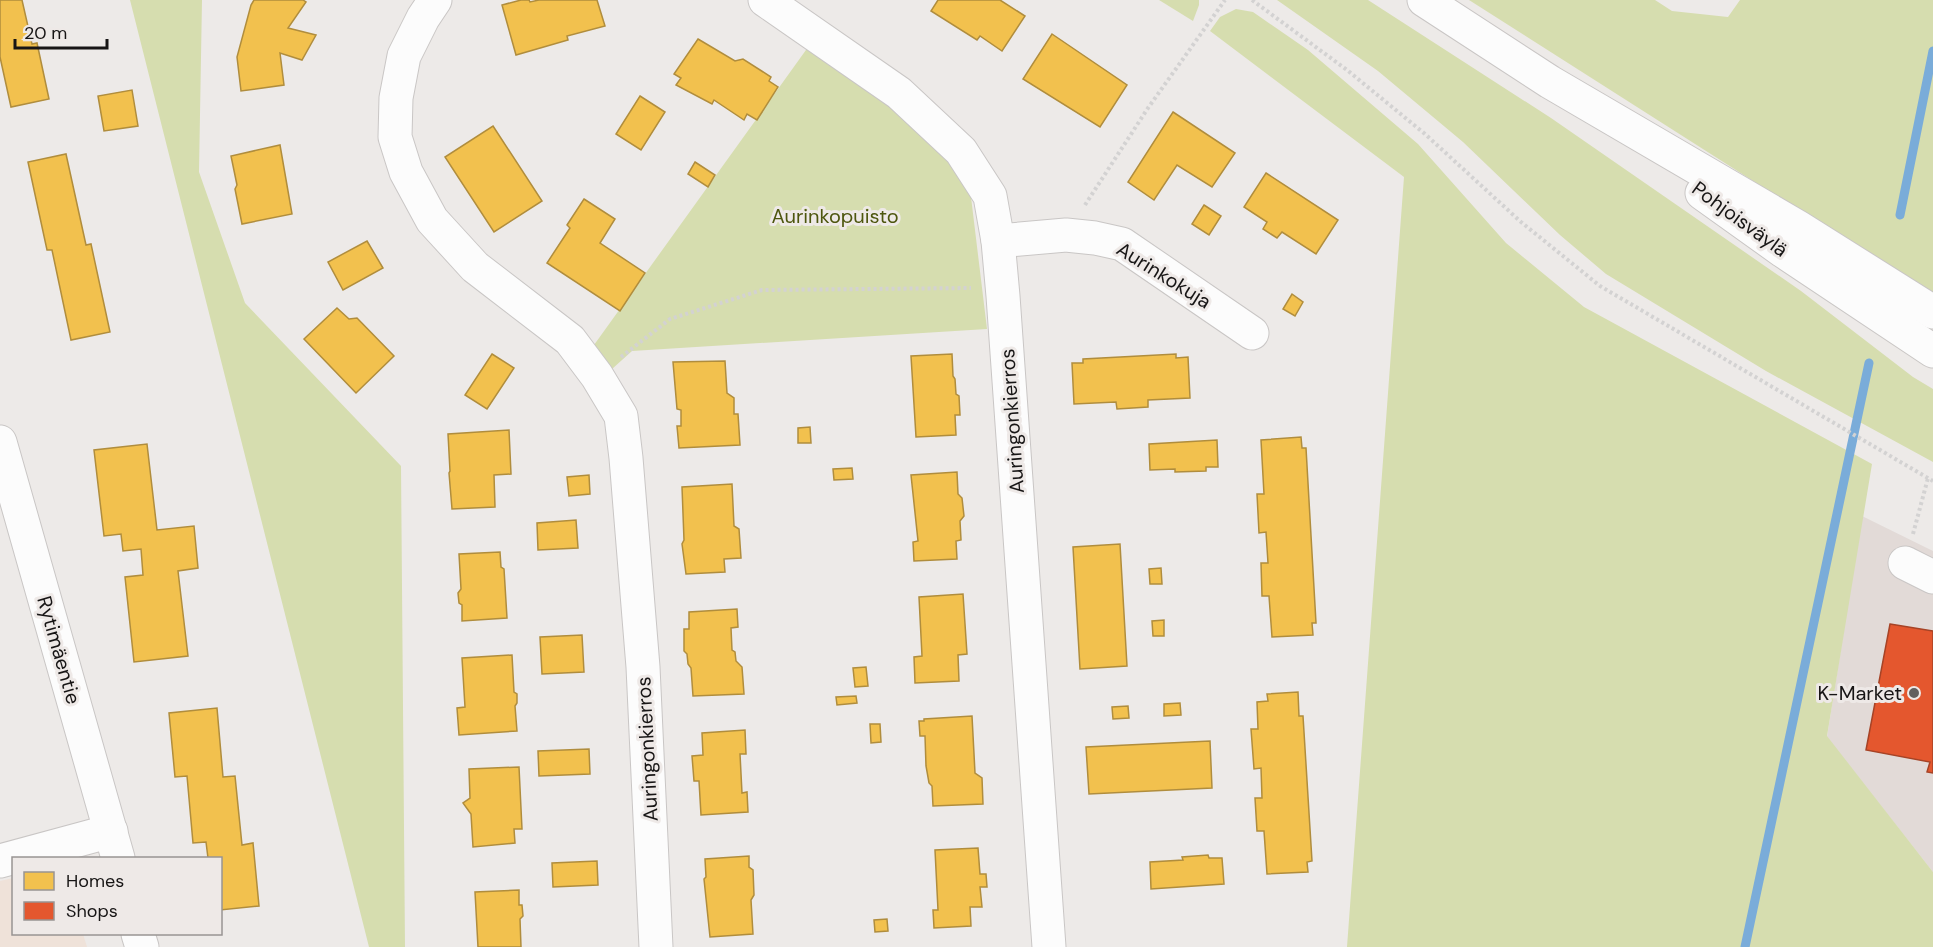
<svg xmlns="http://www.w3.org/2000/svg" width="1933" height="947" font-family="'DM Sans',sans-serif">
	<style>
		.built { fill: #e2dad7 }
		.education { fill: #efe2d9 }
		.green { fill: #d6ddaf }
		.homes { fill: #f2c14e; stroke: #b08d3d; stroke-width: 1.5 }
		.shops { fill: #e4572e; stroke: #a64326; stroke-width: 1.5 }
		.lines { fill: none; stroke-linecap: round; stroke-linejoin: round }
		.stream { stroke: #7aacd9; stroke-width: 9 }
		.minor-casing { stroke: #c9c6c5; stroke-width: 35 }
		.major-casing { stroke: #c9c6c5; stroke-width: 35 }
		.path { stroke: #d3d2d2; stroke-width: 4; stroke-dasharray: 3 3; stroke-linecap: butt }
		.minor { stroke: #fcfcfc; stroke-width: 33 }
		.major { stroke: #fcfcfc; stroke-width: 33 }
		.poi-dot { fill: #62605f; stroke: #eee9e7; stroke-width: 2 }
		.labels { text-anchor: middle; stroke-width: 6; stroke-linejoin: round; paint-order: stroke }
		.park-label { font-size: 20px; fill: #4d560e; stroke: #eee9e7 }
		.street-label { font-size: 20px; fill: #171515; stroke: #eee9e7 }
		.poi-label { font-size: 20px; fill: #171515; stroke: #eee9e7; text-anchor: end }
	</style>
	<rect width="100%" height="100%" fill="#edeae8"/>
	<path class="built" d="M1862,516l71,35v321l-106,-135z"/>
	<path class="education" d="M13,878l1,56h69l4,13h-87v-66z"/>
	<g class="green">
		<path d="M130,0h72l-3,172 46,131 156,163 4,481h-36z"/>
		<path d="M1159,0h40v5l-6,16z"/>
		<path d="M1277,0h91l183,118 250,173 112,86 20,12v73l-167,-91 -160,-97 -46,-39 -97,-93 -85,-71z"/>
		<path d="M1469,0h186l17,11 56,6 12,-17h193v293l-172,-107z"/>
		<path d="M1236,9l17,3 55,38 110,94 88,99 78,64 288,157 -45,272 106,136v75h-586l57,-770 -194,-146 10,-14z"/>
		<path d="M811,43l83,59 55,57 22,38 16,132 -355,22 -20,18 -18,-24z"/>
	</g>
	<g class="homes">
		<path d="M0,0h22l10,44 5,-1 12,56 -38,8 -11,-50z"/>
		<path d="M254,0h49l3,2 -18,26 28,7 -14,25 -22,-7 4,32 -43,6 -4,-34 14,-52z"/>
		<path d="M521,0h8l1,2 9,-2h58l8,26 -38,10 1,4 -52,15 -14,-50z"/>
		<path d="M938,0h62l25,16 -23,35 -22,-15 -3,4 -46,-29z"/>
		<path d="M1052,34l75,51 -27,42 -77,-48z"/>
		<path d="M698,39l37,22 8,-2 28,18 -2,4 9,6 -21,33 -10,-6 -3,6 -30,-20 -2,4 -36,-19 5,-7 -7,-4z"/>
		<path d="M132,90l6,36 -34,5 -6,-35z"/>
		<path d="M640,96l25,16 -24,38 -25,-16z"/>
		<path d="M1173,112l62,41 -23,34 -35,-22 -23,35 -26,-18z"/>
		<path d="M493,126l49,75 -48,31 -49,-75z"/>
		<path d="M280,145l12,69 -50,10 -7,-35 2,-4 -6,-29z"/>
		<path d="M66,154l20,91 5,-1 19,88 -39,8 -19,-90h-5l-19,-88z"/>
		<path d="M695,162l20,13 -7,12 -20,-13z"/>
		<path d="M1266,173l72,47 -22,34 -34,-22 -5,6 -14,-9 4,-7 -23,-15z"/>
		<path d="M584,199l31,20 -15,24 45,30 -25,38 -73,-48 23,-35 -3,-3z"/>
		<path d="M1204,205l17,11 -12,19 -17,-11z"/>
		<path d="M367,241l16,27 -40,22 -15,-28z"/>
		<path d="M1292,294l11,8 -8,14 -12,-7z"/>
		<path d="M337,308l12,11 8,-1 37,38 -38,37 -52,-54z"/>
		<path d="M492,354l22,14 -27,41 -22,-14z"/>
		<path d="M952,354l1,22 2,3 1,15 3,2 1,19h-5l1,20 -40,2 -5,-81z"/>
		<path d="M1176,354v4l12,-1 2,41 -42,2v7l-31,2 -1,-7 -42,2 -2,-41h11v-4z"/>
		<path d="M725,361l2,32 7,5v16h4l2,31 -61,3 -2,-22h4v-16l-4,-1 -4,-47z"/>
		<path d="M810,427l1,16h-13v-15z"/>
		<path d="M509,430l2,44 -17,1 1,32 -43,2 -3,-36 1,-2 -2,-37z"/>
		<path d="M1301,437l1,11h4l10,175h-4l1,12 -41,2 -3,-41h-7l-1,-33h7l-2,-31 -7,1 -2,-39h7l-3,-54z"/>
		<path d="M1217,440l1,27h-12v4l-31,1v-3l-25,1 -1,-26z"/>
		<path d="M147,444l10,86 37,-4 4,42 -20,3 10,85 -54,6 -9,-85 18,-2 -2,-26 -18,2 -2,-17 -17,2 -10,-86z"/>
		<path d="M852,468l1,11 -19,1 -1,-11z"/>
		<path d="M957,472l1,22 4,4 2,18 -4,5 1,19 -5,1 1,18 -43,2 -1,-19 5,-1 -7,-66z"/>
		<path d="M589,475l1,19 -21,2 -2,-19z"/>
		<path d="M732,484l2,42 5,3 2,29 -17,1 1,13 -39,2 -4,-30 2,-4 -2,-53z"/>
		<path d="M576,520l2,28 -40,2 -1,-27z"/>
		<path d="M1120,544l7,122 -47,3 -7,-122z"/>
		<path d="M500,552l1,15 3,2 3,49 -45,3v-16l-3,-2 -1,-10 3,-4 -2,-35z"/>
		<path d="M1161,568l1,16h-12l-1,-15z"/>
		<path d="M963,594l4,60 -9,1 1,26 -44,2 -1,-26 8,-1 -3,-59z"/>
		<path d="M737,609l1,18 -7,1 1,22 3,2 1,9 6,6 2,27 -51,2 -2,-28 -3,-4 -1,-10 -3,-3v-22h5v-17z"/>
		<path d="M1164,620v16h-11l-1,-15z"/>
		<path d="M582,635l2,37 -42,2 -2,-37z"/>
		<path d="M512,655l2,37 3,2v9l-2,3 2,25 -58,4 -2,-27 8,-1 -3,-49z"/>
		<path d="M866,667l2,19 -13,1 -2,-19z"/>
		<path d="M1298,692l1,24h4l9,145 -5,1 1,10 -41,2 -3,-43h-7l-2,-33h7l-1,-30 -7,1 -3,-40h7l-1,-27 11,-1 -1,-7z"/>
		<path d="M856,696l1,7 -20,2 -1,-8z"/>
		<path d="M1180,703l1,12 -17,1v-12z"/>
		<path d="M1128,706l1,12 -16,1 -1,-12z"/>
		<path d="M217,708l6,69 12,-1 7,69 11,-2 6,63 -39,4v-52h-12l-2,-16 -13,1 -6,-67 -12,1 -6,-64z"/>
		<path d="M972,716l3,57 7,5 1,26 -50,2 -1,-20 -3,-3 -3,-17 -1,-30h-5l-1,-15h5v-2z"/>
		<path d="M870,724h10l1,18 -10,1z"/>
		<path d="M745,730l1,24h-6l2,39 5,-1 1,20 -47,3 -2,-34h-5l-2,-25 11,-1 -1,-22z"/>
		<path d="M1210,741l2,47 -123,6 -3,-47z"/>
		<path d="M589,749l1,25 -51,2 -1,-25z"/>
		<path d="M519,767l3,62h-8l1,14 -42,4 -2,-33 -8,-11 7,-5 -1,-29z"/>
		<path d="M978,848l2,26h6l1,13h-7l2,20h-12l1,19 -37,2 -1,-18h5l-3,-60z"/>
		<path d="M1208,855l1,3h13l2,26 -73,5 -1,-27 33,-2 -1,-3z"/>
		<path d="M749,856v11l4,3 1,25 -3,5 2,34 -43,3 -6,-58 2,-2 -1,-18z"/>
		<path d="M597,861l1,24 -45,2 -1,-24z"/>
		<path d="M519,890v15h3l1,11 -3,3 1,28h-43l-3,-55z"/>
		<path d="M887,919l1,12 -13,1 -1,-12z"/>
	</g>
	<path class="shops" d="M1890,624l43,7v142l-6,-1 3,-10 -64,-12z"/>
	<g class="lines">
		<g class="stream">
			<path d="M1900,215l33,-164"/>
			<path d="M1745,947l124,-584"/>
		</g>
		<g class="minor-casing">
			<g id="minor">
				<path d="M435,0l-12,18 -19,38 -8,42 -1,39 11,35 26,48 43,47 95,73 27,36 24,40 5,42 17,209 13,280"/>
				<path d="M765,0l134,93 62,58 29,45 8,45 5,55 46,651"/>
				<path d="M998,241l68,-6 29,3 27,6 130,89"/>
				<path d="M0,442l118,416"/>
				<path d="M1905,563l28,14"/>
				<path d="M0,861l111,-30"/>
				<path d="M138,934l4,13"/>
			</g>
		</g>
		<g class="major-casing">
			<g id="major">
				<path d="M1424,0l126,82 248,145 135,85"/>
				<path d="M1702,193l81,58 150,100"/>
			</g>
		</g>
		<g class="path">
			<path d="M1252,0l95,70 78,64 96,88 79,64 333,195"/>
			<path d="M1085,205l63,-97 77,-108"/>
			<path d="M621,357l49,-38 92,-29 209,-2"/>
			<path d="M1913,534l15,-56"/>
		</g>
		<use href="#minor" class="minor"/>
		<use href="#major" class="major"/>
	</g>
	<circle class="poi-dot" cx="1914" cy="693" r="6"/>
	<g class="labels">
		<g class="park-label">
			<text x="835" y="223">Aurinkopuisto</text>
		</g>
		<g class="street-label">
			<text transform="translate(1740 219) rotate(36)" y="7">Pohjoisväylä</text>
			<text transform="translate(1164 275) rotate(32)" y="7">Aurinkokuja</text>
			<text transform="translate(1012 421) rotate(-94)" y="7">Auringonkierros</text>
			<text transform="translate(59 650) rotate(74)" y="7">Rytimäentie</text>
			<text transform="translate(647 749) rotate(-93)" y="7">Auringonkierros</text>
		</g>
		<g class="poi-label">
			<text x="1902" y="700">K-Market</text>
		</g>
	</g>
	<rect x="12" y="857" width="210" height="78" fill="#eee9e7" stroke="#989493" stroke-width="1.5"/>
	<rect x="24" y="872" width="30" height="18" fill="#f2c14e" stroke="#989493" stroke-width="1.5"/>
	<text x="66" y="887" font-size="18" fill="#171515">Homes</text>
	<rect x="24" y="902" width="30" height="18" fill="#e4572e" stroke="#989493" stroke-width="1.5"/>
	<text x="66" y="917" font-size="18" fill="#171515">Shops</text>
	<path d="M15 39v9h92v-9" fill="none" stroke="#171515" stroke-width="3"/>
	<text x="24" y="39" font-size="18" fill="#171515" stroke="#eee9e7" stroke-width="4.5" paint-order="stroke">20 m</text>
</svg>
